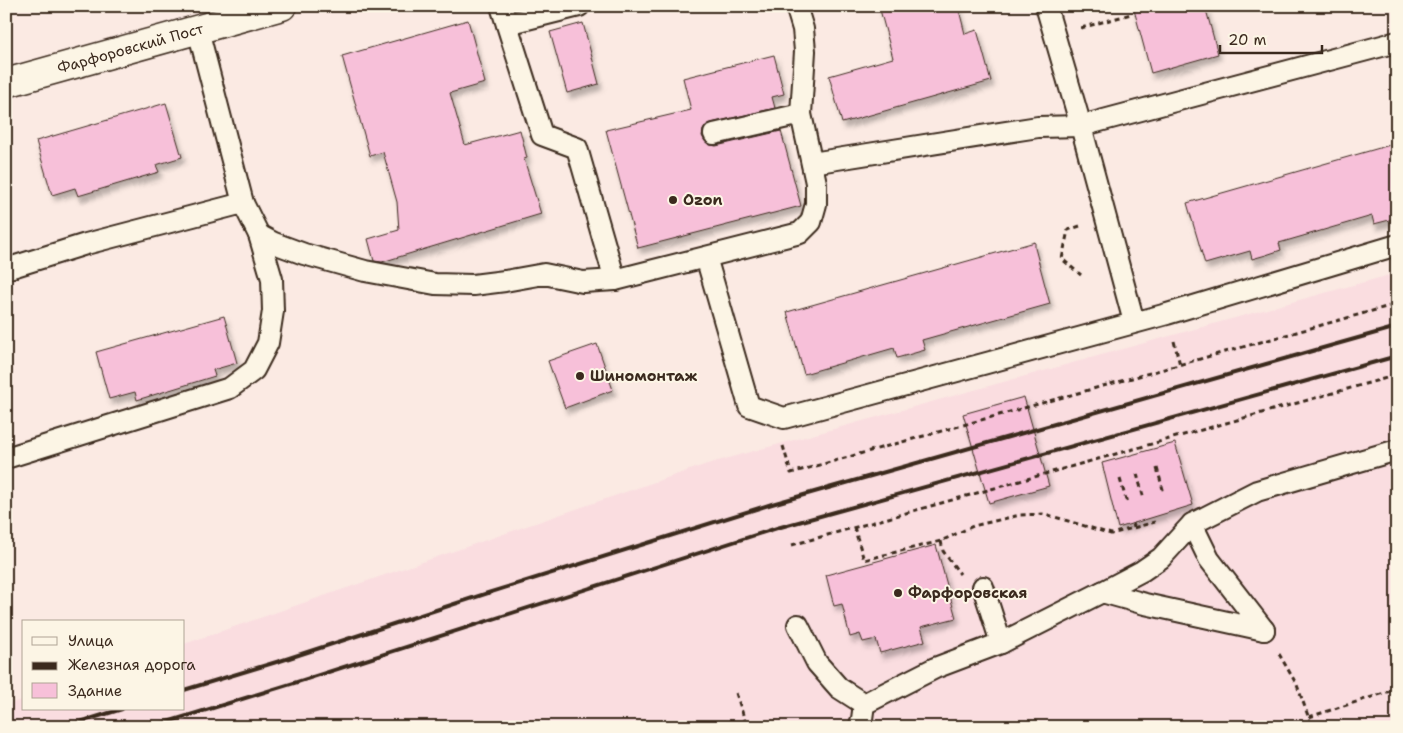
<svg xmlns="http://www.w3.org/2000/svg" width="1403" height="733" font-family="'Shantell Sans',sans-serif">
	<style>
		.built { fill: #fadde0 }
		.building { fill: #f7c0d9; stroke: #3b2a1e; filter: url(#shadow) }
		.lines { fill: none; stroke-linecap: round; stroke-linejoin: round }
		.service-casing { stroke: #3b2a1e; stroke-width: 24 }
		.minor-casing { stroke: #3b2a1e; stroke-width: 31 }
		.path { stroke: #3b2a1e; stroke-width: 3; stroke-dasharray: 5 4; stroke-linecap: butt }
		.service { stroke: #fcf5e5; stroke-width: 20 }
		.minor { stroke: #fcf5e5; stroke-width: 28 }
		.rail { stroke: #3b2a1e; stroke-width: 4 }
		.poi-dot { fill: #3b2a1e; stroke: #fcf5e5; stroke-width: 2 }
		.labels { text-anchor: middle; stroke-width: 4; stroke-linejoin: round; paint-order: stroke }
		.street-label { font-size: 15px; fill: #3b2a1e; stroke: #fcf5e5 }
		.poi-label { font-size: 15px; font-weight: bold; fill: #3b2a1e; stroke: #fcf5e5; text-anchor: start }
	</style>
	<defs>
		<filter id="shadow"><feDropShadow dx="3" dy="5.5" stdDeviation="2.5" flood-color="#0004"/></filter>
	</defs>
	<rect width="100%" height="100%" fill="#fbeae3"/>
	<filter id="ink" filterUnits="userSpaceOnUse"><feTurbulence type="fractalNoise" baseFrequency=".02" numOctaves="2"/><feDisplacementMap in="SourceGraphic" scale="10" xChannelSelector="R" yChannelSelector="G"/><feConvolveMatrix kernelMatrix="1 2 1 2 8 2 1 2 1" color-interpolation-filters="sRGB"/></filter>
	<g filter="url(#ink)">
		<path class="built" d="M1397,273v454h-1391v-22l18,-6v10h160v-65l523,-180z"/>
		<g class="building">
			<path d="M879,6h79l7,28 12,-4 14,51 -149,42 -13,-47 64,-18z"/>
			<path d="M1133,6h72l13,48 -67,19z"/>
			<path d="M468,20l17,63 -35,10 15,52 55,-15 7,28 -3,1 17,55 -159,48 -8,-1 -6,-22 31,-9 -2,-28 -14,-50 -13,4 -28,-100z"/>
			<path d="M583,23l16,61 -32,9 -17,-61z"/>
			<path d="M774,55l10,39 -12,3 3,11 -64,15 -5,3 -3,4 -1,6 4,6 5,3 5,1 65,-15 20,75 -163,42 -32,-118 85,-20 -8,-32z"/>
			<path d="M166,103l16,54 -26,8 3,7 -81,24 -3,-8 -23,7 -16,-54z"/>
			<path d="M1397,143v75l-23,6 -2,-8 -93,27 2,7 -15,5 -14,4 -2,-8 -45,13 -18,-61z"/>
			<path d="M1035,242v6l15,56 -128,36 3,10 -28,8 -3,-10 -90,26 -17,-62z"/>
			<path d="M224,316l13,47 -24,7 2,6 -78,24 -2,-8 -26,7 -13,-47z"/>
			<path d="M597,344l16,46 -48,18 -17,-47z"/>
			<path d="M1024,397l25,89 -60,17 -26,-89z"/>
			<path d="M1175,443l18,62 -75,23 -16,-65z"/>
			<path d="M936,545l20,73 -35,9 4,14 -45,12 -4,-14 -13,3 -3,-8 -10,3 -8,-33 -8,2 -8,-31z"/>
		</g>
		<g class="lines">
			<g class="service-casing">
				<g id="service">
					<path d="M501,6l41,129 35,13 38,132"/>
					<path d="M1046,6l35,120 53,196"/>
					<path d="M507,24l72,-18"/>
					<path d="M714,134l87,-20"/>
					<path d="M812,163l226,-36 43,-1 316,-84"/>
					<path d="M259,235l15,8 30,11 61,17 70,13 38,1 32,-4 39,-7 39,8 32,-2 185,-47 11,-11 5,-18v-21l-15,-69 4,-63 -2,-22 -7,-23"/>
					<path d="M706,257l43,149 35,12 383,-104 230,-69"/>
					<path d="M6,269l80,-25 157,-41"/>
					<path d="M6,458l224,-70 24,-18 14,-27 5,-32 -1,-32 -13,-44 -16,-32 -45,-173"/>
					<path d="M1192,524l17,35 55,71"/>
					<path d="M983,587l18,56"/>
					<path d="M1102,592l40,-21 19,-13 31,-34 65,-33 140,-41"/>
					<path d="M798,625l19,38 22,25 25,16"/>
					<path d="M859,727l3,-8 2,-15 71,-36 66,-25 101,-51 43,12 119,26"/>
				</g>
			</g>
			<g class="minor-casing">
				<g id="minor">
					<path id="s1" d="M6,83l276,-77"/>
				</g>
			</g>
			<g class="path">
				<path d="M1081,28l50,-14"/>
				<path d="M1080,226l-12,4 -6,29 19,16"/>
				<path d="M1174,341l6,24"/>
				<path d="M783,446l8,27 606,-169"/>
				<path d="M1157,468l7,25"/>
				<path d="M1137,474l7,25"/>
				<path d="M1120,479l7,24"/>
				<path d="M1133,523l1,5"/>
				<path d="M854,527l10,33 77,-19 32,-15 47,-11 25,-1 66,20 44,-12"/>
				<path d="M941,541l2,10 17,23"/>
				<path d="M792,545l605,-170"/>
				<path d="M1279,654l18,31 15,42"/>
				<path d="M736,693l11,34"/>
				<path d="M1309,717l88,-28"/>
			</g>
			<use href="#service" class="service"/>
			<use href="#minor" class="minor"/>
			<g class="rail">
				<path d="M184,690l99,-30 205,-67 284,-89 625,-177"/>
				<path d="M64,727l58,-18"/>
				<path d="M151,727l143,-44 483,-155 620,-172"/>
			</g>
		</g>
	</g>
	<g class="poi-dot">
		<circle cx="673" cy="200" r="5"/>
		<circle cx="580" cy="376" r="5"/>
		<circle cx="898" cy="593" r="5"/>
	</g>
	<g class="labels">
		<g class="street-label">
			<text dy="5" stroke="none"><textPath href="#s1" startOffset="129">Фарфоровский Пост</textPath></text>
		</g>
		<g class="poi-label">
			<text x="683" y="205">Ozon</text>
			<text x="590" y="381">Шиномонтаж</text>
			<text x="908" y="598">Фарфоровская</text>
		</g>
	</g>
	<rect width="1403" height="733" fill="none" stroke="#fcf5e5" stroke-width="25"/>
	<rect x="12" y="12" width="1378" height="708" fill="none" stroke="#3b2a1e" stroke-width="2" filter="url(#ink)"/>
	<rect x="22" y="620" width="162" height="90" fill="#fcf5e5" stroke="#afa495"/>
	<rect x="32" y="637" width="25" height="8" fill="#fcf5e5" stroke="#afa495"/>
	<text x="68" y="646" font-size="15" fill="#3b2a1e">Улица</text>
	<rect x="32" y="662" width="25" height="8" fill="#3b2a1e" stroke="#afa495"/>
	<text x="68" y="670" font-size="15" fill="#3b2a1e">Железная дорога</text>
	<rect x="32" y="683" width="25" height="15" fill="#f7c0d9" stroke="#afa495"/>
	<text x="68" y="696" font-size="15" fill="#3b2a1e">Здание</text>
	<path d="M1220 45v8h102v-8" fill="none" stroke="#3b2a1e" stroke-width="2.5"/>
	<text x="1228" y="45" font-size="15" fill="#3b2a1e" stroke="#fcf5e5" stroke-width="4" paint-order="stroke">20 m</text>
</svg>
